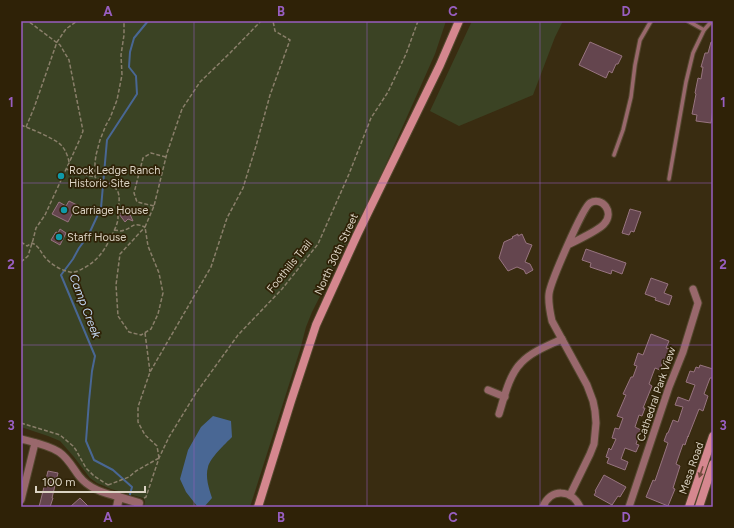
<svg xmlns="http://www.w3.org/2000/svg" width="734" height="528" font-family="Figtree,sans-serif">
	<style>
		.green { fill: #3b4324 }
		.water { fill: #496794 }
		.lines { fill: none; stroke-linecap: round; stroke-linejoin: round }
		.stream { stroke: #496794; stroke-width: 2 }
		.building { fill: #64454e; stroke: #97747f }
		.service-casing { stroke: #53472e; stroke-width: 5.5 }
		.minor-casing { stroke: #53472e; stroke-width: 9 }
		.tertiary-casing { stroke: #53472e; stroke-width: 10 }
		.secondary-casing { stroke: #53472e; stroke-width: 10 }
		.path { stroke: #8a7f6a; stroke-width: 1.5; stroke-dasharray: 4 2; stroke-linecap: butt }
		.service { stroke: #99686c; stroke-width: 3.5 }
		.minor { stroke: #99686c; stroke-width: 7 }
		.tertiary { stroke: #99686c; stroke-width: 8 }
		.secondary { stroke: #d5878f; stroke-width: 8 }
		.oneway { fill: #714a3d }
		.grid { fill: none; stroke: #985ec0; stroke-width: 1; stroke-opacity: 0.55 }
		.culture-dot { fill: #0f9aa8; stroke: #2f2207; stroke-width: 1.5 }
		.labels { text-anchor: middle; stroke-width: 3.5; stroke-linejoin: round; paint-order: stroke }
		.poi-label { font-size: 11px; fill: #dbd3c4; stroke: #2f2207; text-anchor: start }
		.street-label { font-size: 11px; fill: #dbd3c4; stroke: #2f2207 }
		.water-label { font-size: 12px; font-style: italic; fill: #c2d5f1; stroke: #2f2207 }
		.neatline { fill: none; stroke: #985ec0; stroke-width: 1.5 }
		.grid-label { font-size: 13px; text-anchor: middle; font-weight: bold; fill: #985ec0 }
	</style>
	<rect width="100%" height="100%" fill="#392c11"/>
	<g class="green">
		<path d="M21,21h425l-11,33 -58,130 -65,128 -6,15 -6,23 -50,157h-106l1,-6 -2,-3 -32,-9 -14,-6 -7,-5 -16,-21 -14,-16 -12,-5 -27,-9z"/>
		<path d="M472,21h91l-8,16 -22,58 -74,31 -29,-15z"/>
	</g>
	<path class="water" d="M213,416l18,5 1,16c-7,7 -22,21 -24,30 -3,10 1,22 4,31l-8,9 -7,-1 -11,-14 -6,-13 8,-29 13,-23z"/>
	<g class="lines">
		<path class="stream" d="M129,498l3,-11 -19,-17 -19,-10 -8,-19 3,-40 3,-30 3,-15 -34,-81 12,-16 6,-11 9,-12 13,-28 6,-68 30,-46 -1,-18 -7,-9 1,-15 4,-14 14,-17"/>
	</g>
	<g class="building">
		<path d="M590,42l32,14 -4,8h-2l-4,9 -3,-2 -3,7 -27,-13z"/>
		<path d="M711,42h2v67l-2,14 -15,-2 1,-6 -5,-1 4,-20 -1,-1 3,-15 3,1 2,-12h-2l4,-14h3z"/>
		<path d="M69,201l8,4 -9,17 -16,-8 7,-12 7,4z"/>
		<path d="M630,209l11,3 -7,20 -3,-1 -2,4 -7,-2z"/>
		<path d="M128,210l5,11 -5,-2 -3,3 -6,-8z"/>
		<path d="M60,229l6,4 -6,12 -9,-5 5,-8 2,1z"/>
		<path d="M518,234v2l4,-2 4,9 6,2 -7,17 5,2 3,6 -7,4 -2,-4 -7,-3 -9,4 -9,-13 5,-16 9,-4 -1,-1z"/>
		<path d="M586,249l40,14 -4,11 -10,-4 -1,4 -21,-7 1,-4 -9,-3z"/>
		<path d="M651,278l17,6 -4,9 8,3 -3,9 -14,-5 1,-2 -11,-4z"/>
		<path d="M651,334l18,7 -3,7 4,1 -4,12 -3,-1 -3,10 -5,-2 -6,16 3,2 -9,22h2l-3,8 -3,-1 -4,12 6,3 -5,14 3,1 -3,7 -11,-4 -4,11 7,3 -3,8 -18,-7 2,-5 -3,-1 3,-9 2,2 5,-11 -4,-1 3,-10 4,1 4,-11 -6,-2 9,-21 -3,-1 8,-17h2l4,-11 -3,-1 4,-12 5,2z"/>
		<path d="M700,365l13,4v9h-3l-6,16 4,2 -5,15 -4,-2 -11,28v-1l-3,9 -2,-1 -7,20 4,2 -7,22 2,1 -7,17 -22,-9 7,-17 2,1 13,-38 -4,-2 3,-8h1l5,-13 5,2 5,-15 -8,-2 3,-8 11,4 6,-16 -9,-3 4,-11 4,1 2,-5 3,1z"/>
		<path d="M48,471l10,2 -6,25h1l-3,9h-11z"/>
		<path d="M604,475l22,12 -6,10 -2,-1 -6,9 -18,-10 2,-3 -1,-1z"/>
		<path d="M80,498l9,9h-19z"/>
	</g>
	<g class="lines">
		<g class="service-casing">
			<g id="service">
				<path d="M688,21l16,9"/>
				<path d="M614,155l9,-25 8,-33 4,-32 5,-25 11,-19"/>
				<path d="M669,179l17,-97 7,-29 11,-23 8,-9"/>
			</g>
		</g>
		<g class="minor-casing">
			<g id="minor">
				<path d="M568,245c9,-5 30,-14 36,-21 11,-12 -2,-28 -14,-21 -7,4 -40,80 -41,91 -1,9 1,18 3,27l35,64 6,16 2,10 1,12 -2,21 -4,10 -20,41"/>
				<path d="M488,390l17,7"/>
				<path d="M499,414c5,-16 10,-39 22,-51 10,-11 28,-18 41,-24"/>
				<path d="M21,439c12,3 27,6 38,13 9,6 14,16 20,24 10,13 25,17 40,21"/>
				<path d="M21,500l14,-57"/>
				<path d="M543,507c7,-19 29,-18 37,0"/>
				<path d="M629,507l40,-120 14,-35 15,-49 -5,-14"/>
			</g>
		</g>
		<g class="tertiary-casing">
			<path id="tertiary" d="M117,507l2,-10 20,6 -1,4"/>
		</g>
		<g class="secondary-casing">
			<g id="secondary">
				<path d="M258,507l33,-106 25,-76 41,-90 83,-170 19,-44"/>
				<path d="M689,507l24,-71"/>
				<path d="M699,507l14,-43"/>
			</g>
		</g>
		<g class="path">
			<path d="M21,125c10,4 33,13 40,20 4,4 7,11 8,17"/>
			<path d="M26,127l8,-19 23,-66 9,-13 11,-8"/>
			<path d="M66,169l15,5 14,3"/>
			<path d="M154,206l-17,-4 -3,-9 9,-35 8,-5 15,4"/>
			<path d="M114,230c3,0 5,1 7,1 12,-2 10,-10 24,-4l-25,27 -4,31 2,31 11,16 12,3 10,-6 7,-15 5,-21 -4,-20 -11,-27 -3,-19 9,-21 13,-53 15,-44 18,-27 30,-29 31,-32"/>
			<path d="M21,242l6,4 5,-3c7,3 8,8 12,13 6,8 16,14 26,16 5,1 10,-2 14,-4 13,-7 20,-17 26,-29 3,-6 7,-13 8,-20 0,-3 0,-6 0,-9 1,-6 2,-13 0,-18 -5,-10 -16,-9 -23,-15v-14l1,-8 4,-15 6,-15 4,-7 7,-18 5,-25 -1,-20 3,-20v-14"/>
			<path d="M21,262l7,-6 5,-16 3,-12 9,-13 35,-76 3,-8 -14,-71 -9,-15 -32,-24"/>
			<path d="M145,333l5,39"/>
			<path d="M21,423l39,12 13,11 3,4 10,18 8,8 14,9"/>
			<path d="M159,458l-2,-12 -12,-11 -7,-13v-15l12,-35 61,-105 16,-49 16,-30 13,-42 14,-51 20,-55 -15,-9 -2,-10"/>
			<path d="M108,485l21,-8 7,-6 23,-13"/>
			<path d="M144,498l2,-1 13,-39 10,-21 27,-44 42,-58 44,-46 36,-45 31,-70 22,-56 17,-26 18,-38 12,-33"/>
		</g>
		<use href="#service" class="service"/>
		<use href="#minor" class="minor"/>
		<use href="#tertiary" class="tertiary"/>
		<use href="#secondary" class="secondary"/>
	</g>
	<defs><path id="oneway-solid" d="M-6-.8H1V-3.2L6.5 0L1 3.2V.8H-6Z"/></defs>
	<use class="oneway" href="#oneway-solid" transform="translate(701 472) rotate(109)"/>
	<path class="grid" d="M194,21v486M367,21v486M540,21v486M21,183h692M21,345h692"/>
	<g class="culture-dot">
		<circle cx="61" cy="176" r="4"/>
		<circle cx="64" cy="210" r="4"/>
		<circle cx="59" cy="237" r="4"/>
	</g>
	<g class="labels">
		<g class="poi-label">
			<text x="69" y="174">Rock Ledge Ranch<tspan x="69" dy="13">Historic Site</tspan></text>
			<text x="72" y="214">Carriage House</text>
			<text x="67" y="241">Staff House</text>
		</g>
		<g class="street-label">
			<text transform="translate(336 254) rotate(-65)" y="4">North 30th Street</text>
			<text transform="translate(289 266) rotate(-51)" y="4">Foothills Trail</text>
			<text transform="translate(656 394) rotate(-71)" y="4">Cathedral Park View</text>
			<text transform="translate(691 468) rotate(-71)" y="4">Mesa Road</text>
		</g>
		<g class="water-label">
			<text transform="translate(85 306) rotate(69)" y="4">Camp Creek</text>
		</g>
	</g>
	<rect width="734" height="528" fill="none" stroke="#2f2207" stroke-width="44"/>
	<path d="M36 486v6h109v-6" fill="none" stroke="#dbd3c4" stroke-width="2"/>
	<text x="42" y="486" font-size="12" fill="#dbd3c4" stroke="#2f2207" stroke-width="3" paint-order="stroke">100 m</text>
	<rect x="22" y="22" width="690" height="484" class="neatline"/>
	<g class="grid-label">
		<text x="108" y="16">A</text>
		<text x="281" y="16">B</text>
		<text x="453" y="16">C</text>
		<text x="626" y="16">D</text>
		<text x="11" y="107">1</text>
		<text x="723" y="107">1</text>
		<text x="11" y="269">2</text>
		<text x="723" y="269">2</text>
		<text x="11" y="430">3</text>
		<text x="723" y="430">3</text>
		<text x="108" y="522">A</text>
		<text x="281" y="522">B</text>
		<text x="453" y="522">C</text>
		<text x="626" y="522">D</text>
	</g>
</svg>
